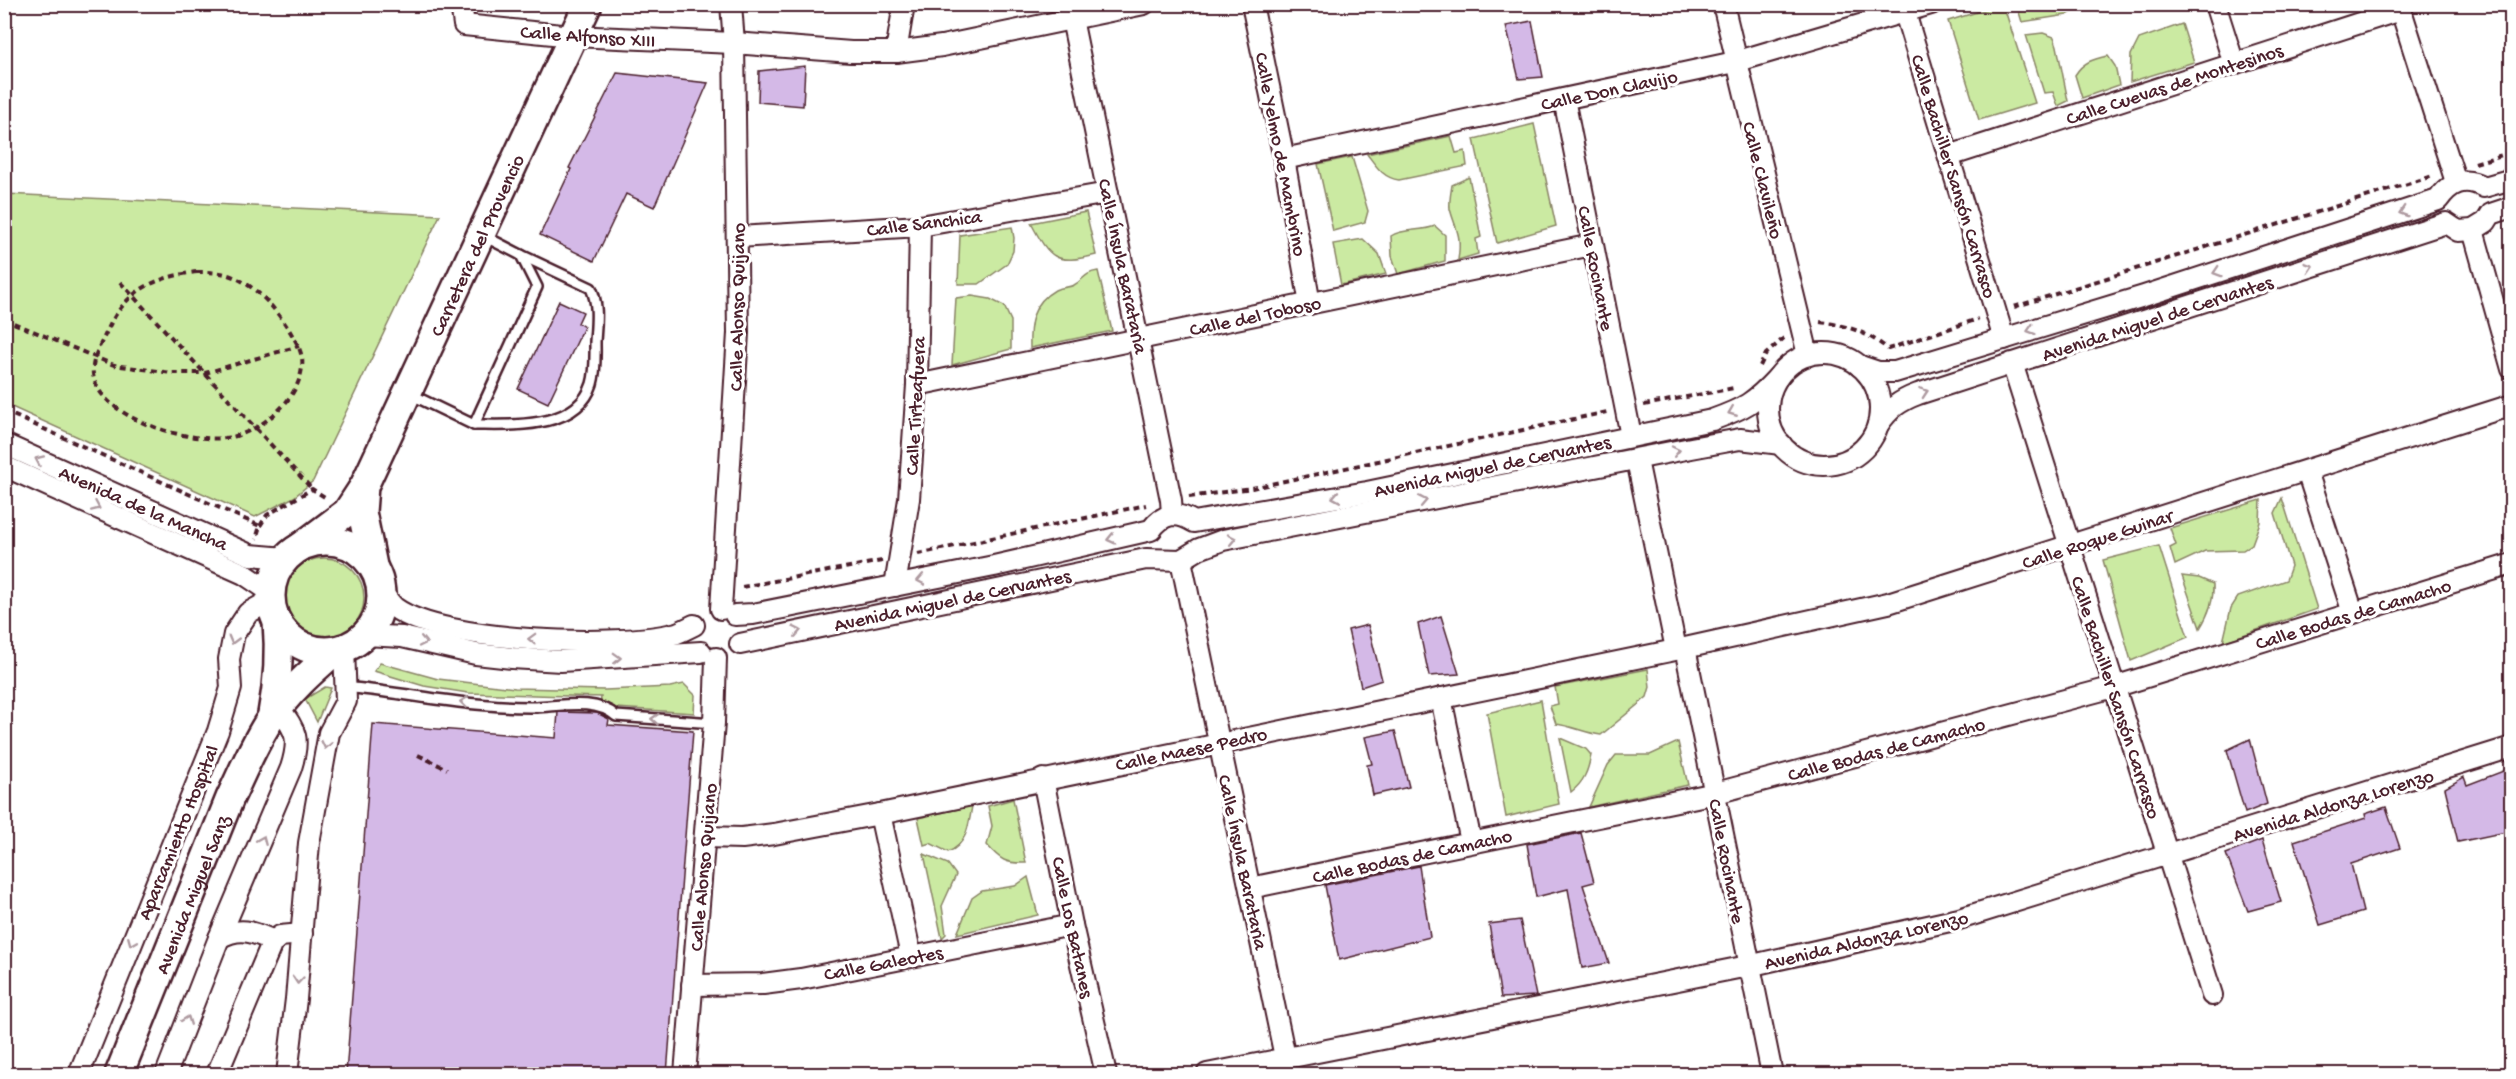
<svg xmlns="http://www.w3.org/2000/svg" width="2516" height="1079" font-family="'Gochi Hand',sans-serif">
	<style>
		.green { fill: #cbeaa2; stroke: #8a8466; stroke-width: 1.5 }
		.building { fill: #d4b9e7; stroke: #4a1f2b; stroke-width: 1.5 }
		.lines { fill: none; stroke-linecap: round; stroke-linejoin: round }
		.lane-casing { stroke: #4a1f2b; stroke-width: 14 }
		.street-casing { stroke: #4a1f2b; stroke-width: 24 }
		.secondary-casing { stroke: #4a1f2b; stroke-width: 32 }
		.path { stroke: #4a1f2b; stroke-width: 4; stroke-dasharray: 6 4.5; stroke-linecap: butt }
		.lane { stroke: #fff; stroke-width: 9 }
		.street { stroke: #fff; stroke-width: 20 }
		.secondary { stroke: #fff; stroke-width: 27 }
		.oneway { stroke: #ae9aa0 }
		.labels { text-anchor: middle; stroke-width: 6; stroke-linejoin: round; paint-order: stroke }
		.street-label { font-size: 20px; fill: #4a1f2b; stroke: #fff }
	</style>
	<rect width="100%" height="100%" fill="#fff"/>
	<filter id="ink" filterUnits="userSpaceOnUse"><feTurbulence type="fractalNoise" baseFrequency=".0167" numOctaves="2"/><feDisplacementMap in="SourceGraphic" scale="12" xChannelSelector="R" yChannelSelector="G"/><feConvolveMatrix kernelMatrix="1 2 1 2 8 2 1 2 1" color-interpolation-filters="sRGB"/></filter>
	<g filter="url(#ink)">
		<g class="green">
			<path d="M2003,4l32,99 -56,17 -31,-99z"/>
			<path d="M301,5l126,-1v5z"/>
			<path d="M2024,5h61l-18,10 -45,7 -4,-13z"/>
			<path d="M2182,24l12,38 -64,20 1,-27 8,-16z"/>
			<path d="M2043,33l11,4 3,9 11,55 -10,5 -5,-14 -9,1 -18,-58z"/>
			<path d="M2108,56l7,10 4,19 -37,13 -7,-23c8,-13 18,-16 33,-19z"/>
			<path d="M1534,124l22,102 -59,17 -23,-104z"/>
			<path d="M1451,136l5,17 9,-2 2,15 -68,14c-16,-2 -23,-14 -32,-26z"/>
			<path d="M1352,157l16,54 -3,11 -32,9 -15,-67z"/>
			<path d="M1469,177l12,60 -5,2 2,15 -20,6c4,-26 -2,-29 -8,-51 -1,-8 1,-17 2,-24z"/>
			<path d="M5,194l435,21 -127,266 -19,16 -39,20 -250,-113z"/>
			<path d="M1086,212l10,43c-41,10 -46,4 -65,-32z"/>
			<path d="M1435,226l10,9v26l-47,13 -6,-18 -1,-20c12,-8 29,-4 44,-10z"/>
			<path d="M1012,227l2,11 -1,13 -6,13 -28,20h-21l2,-49z"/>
			<path d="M1363,239l16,15 7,20 -45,11 -8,-41z"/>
			<path d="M1098,271l14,60 -82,17c-1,-24 2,-45 25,-58 6,-3 13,-2 19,-5 11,-6 10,-12 24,-14z"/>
			<path d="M972,296l18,3 14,7 7,15v28l-59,16 4,-67z"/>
			<path d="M2282,498l35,111 -94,33 8,-34 7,-11 48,-17 5,-14 -16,-53z"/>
			<path d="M2261,500l-1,22 -8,22 -9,6 -38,1 -30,14 -5,-17 6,-3 -6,-17z"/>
			<path d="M2159,546l29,91 -57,24 -28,-101z"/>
			<circle cx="324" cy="598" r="40"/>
			<path d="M2182,576l17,2 14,6c1,17 -4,30 -13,44z"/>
			<path d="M380,663l58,16 77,9 90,2 65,-3 14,-3 11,11 -1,18 -94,-6 1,-10 -133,-4 -44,-7 -50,-15z"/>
			<path d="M1648,669l2,18 -3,10 -46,38c-16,-2 -29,-9 -45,-11l-6,-18 8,-2 -3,-17z"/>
			<path d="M325,687l6,1 -14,34 -12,-23z"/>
			<path d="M1541,700l18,104 -53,13 -19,-104z"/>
			<path d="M1560,738l26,11 5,6c-3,16 -7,27 -20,37z"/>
			<path d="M1678,742l10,43 -99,22 19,-42 8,-10h34z"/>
			<path d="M1013,799l13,64c-20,1 -26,-3 -39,-18l5,-19 -4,-20z"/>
			<path d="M972,806c-3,18 -5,39 -24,46l-18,-9 -6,2 -6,-27z"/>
			<path d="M924,854l24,10 8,11 -14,31 4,28 -4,4z"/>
			<path d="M1028,877l10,38 -81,19 15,-36 10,-7 33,-5z"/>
		</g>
		<g class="building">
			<path d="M1532,21l11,56 -24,2 -13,-53z"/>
			<path d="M805,66l-2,40 -45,-4 1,-31z"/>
			<path d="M617,73l91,10 -54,124 -28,-13 -32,67 -54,-26 31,-66 -2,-1z"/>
			<path d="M559,301l24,11 -5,11 6,4 -36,76 -30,-14z"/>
			<path d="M1441,616l18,58 -30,2 -11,-52z"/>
			<path d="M1368,625l14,55 -21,7 -13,-57z"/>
			<path d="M558,712l39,1 12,6 -1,6 85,6 -26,343h-321l27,-350 183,14z"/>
			<path d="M1395,731l14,56 -36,8 -6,-30 5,-1 -7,-27z"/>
			<path d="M2250,739l17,65 -22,9 -18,-63z"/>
			<path d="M2511,768v63l-53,11 -13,-54 19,-11 3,8z"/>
			<path d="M2386,807l14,41 -49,16 12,48 -43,13 -26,-84 72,-23 -1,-4z"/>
			<path d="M1581,833l13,49 -11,3 26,78 -27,5 -14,-79 -32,8 -9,-53z"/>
			<path d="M2262,840l19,62 -33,9 -22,-57z"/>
			<path d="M1419,866l11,71 -91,23 -14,-75z"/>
			<path d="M1520,920l16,76 -35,2 -12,-74z"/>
		</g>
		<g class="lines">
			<g class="lane-casing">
				<g id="lane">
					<path d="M410,394l64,31 63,-138 -16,-32 -37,-19"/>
					<path d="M474,425c38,0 103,5 118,-41 4,-13 3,-29 3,-42 1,-18 4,-37 -4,-54l-70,-33"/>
					<path d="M347,691l6,-3c61,6 122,20 183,19 25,-1 60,-9 80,9l98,7"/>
				</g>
			</g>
			<g class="street-casing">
				<g id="street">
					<path d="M461,4l3,21 108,11 162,7 117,9h45l46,-6 202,-42"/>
					<path d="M1252,4l32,155 26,145"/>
					<path d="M1723,4l85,351"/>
					<path d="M2215,4l19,60"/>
					<path d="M2399,4l57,178"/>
					<path d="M1905,13l99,326"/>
					<path d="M1072,19l99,481 1,14"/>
					<path d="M896,52l8,-48"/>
					<path d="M1564,99l67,337"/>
					<path d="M1949,156l451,-146"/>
					<path d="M1284,159l451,-97 196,-58"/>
					<path d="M2473,230l39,139"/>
					<path d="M738,237l182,-11 188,-33"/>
					<circle cx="1824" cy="409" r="56"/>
					<path d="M2012,363l200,632"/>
					<path d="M1860,366l18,6h17l249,-76 294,-96c12,-17 26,-24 46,-13l28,-8"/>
					<path d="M917,385l675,-140"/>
					<path d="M1878,425c11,-16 21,-24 40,-31l528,-171 12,8 15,-1 13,-8 5,-8 21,-7"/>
					<path d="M4,444l246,111 36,3"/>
					<path d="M1637,460l39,189"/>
					<path d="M4,466l240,108 27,18"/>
					<path d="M2307,471l46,142"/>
					<path d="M1181,560l104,497"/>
					<path d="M895,586l14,-87 8,-114 3,-159"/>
					<path d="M381,590c4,6 9,14 14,18 48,35 225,40 282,25 5,-2 11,-5 17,-8"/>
					<path d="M721,609l17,-276 -4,-290 -3,-39"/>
					<path d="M735,615l18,-1 241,-48 157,-36c12,-17 26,-19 43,-8l173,-30 345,-72c33,-12 42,-17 66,-43"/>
					<path d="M365,635l37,2 74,17 36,4 49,3 140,-9"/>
					<path d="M740,644l406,-85 35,1 18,-11 24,-9 468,-92 49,-9 41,5"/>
					<path d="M1685,648l87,426"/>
					<path d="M1441,698l30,144"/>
					<path d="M1043,779l29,146 34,149"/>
					<path d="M880,814l31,142"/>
					<path d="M705,837l37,1 32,-4 106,-20 805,-166 203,-45 624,-198"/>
					<path d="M1250,888l466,-95 398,-106 398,-123"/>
					<path d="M219,938c22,-12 34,-6 55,3"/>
					<path d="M692,985l71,-1 38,-5 271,-54"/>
					<path d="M79,1074l139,-343 13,-43 -2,-29 5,-25 14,-21 23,-13"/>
					<path d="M166,1074l53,-136 72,-170c9,-29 6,-36 -12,-60"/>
					<path d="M217,1074l55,-131 8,-7 22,-2"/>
					<path d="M287,1074l9,-75 13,-156 20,-110 17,-32 -2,-53"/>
					<path d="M685,1074l29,-351 2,-65"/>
					<path d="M1207,1074l541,-108 211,-47 553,-172"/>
				</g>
			</g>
			<g class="secondary-casing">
				<g id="secondary">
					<path d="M364,486l-2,26 11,54"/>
					<circle cx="326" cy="596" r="55"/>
					<path id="s1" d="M299,548l48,-36 17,-26 224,-482"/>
					<path d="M272,714c6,-32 8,-60 5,-92"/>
					<path id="s2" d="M119,1074l111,-276c13,-27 24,-55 41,-80 17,-26 41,-47 65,-68"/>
				</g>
			</g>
			<g class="path">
				<path d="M2475,163l37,-11"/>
				<path d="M197,272c7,0 15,0 23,1 30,5 56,35 71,60 6,10 13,22 11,34 -3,31 -36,60 -66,69 -39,11 -137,-16 -143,-62 -2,-15 8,-30 14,-43 18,-40 47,-54 90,-59z"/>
				<path d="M120,282l192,207"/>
				<path d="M2014,307l419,-131"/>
				<path d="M4,319l110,46 58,8h33l94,-27"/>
				<path d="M1820,322c26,3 47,10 68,27l90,-30"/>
				<path d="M1760,366l6,-12 20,-18"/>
				<path d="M1644,405l90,-17"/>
				<path d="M4,411l256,115 -4,13"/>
				<path d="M1189,497l63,-9 355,-76"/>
				<path d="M260,526l7,-11 45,-26 16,10"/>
				<path d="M918,554l228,-49"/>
				<path d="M742,587l140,-26"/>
				<path d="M418,755l29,14"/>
			</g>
			<use href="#lane" class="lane"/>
			<use href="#street" class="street"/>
			<use href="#secondary" class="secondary"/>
		</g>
		<defs><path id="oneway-chevron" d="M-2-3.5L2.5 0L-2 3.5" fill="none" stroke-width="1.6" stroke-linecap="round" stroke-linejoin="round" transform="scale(1.5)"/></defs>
		<g class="oneway">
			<use href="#oneway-chevron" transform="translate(2403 212) rotate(162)"/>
			<use href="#oneway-chevron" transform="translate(2309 267) rotate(-18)"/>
			<use href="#oneway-chevron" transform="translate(2217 272) rotate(162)"/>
			<use href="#oneway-chevron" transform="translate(2031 330) rotate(163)"/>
			<use href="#oneway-chevron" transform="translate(1924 392) rotate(-19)"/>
			<use href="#oneway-chevron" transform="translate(1732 412) rotate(158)"/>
			<use href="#oneway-chevron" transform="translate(1676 451) rotate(-12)"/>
			<use href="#oneway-chevron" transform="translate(39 460) rotate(-156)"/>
			<use href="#oneway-chevron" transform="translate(1336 497) rotate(170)"/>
			<use href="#oneway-chevron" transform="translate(1423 501) rotate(-11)"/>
			<use href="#oneway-chevron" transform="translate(96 507) rotate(24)"/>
			<use href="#oneway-chevron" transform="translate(1111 539) rotate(167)"/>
			<use href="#oneway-chevron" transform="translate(1232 539) rotate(-12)"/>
			<use href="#oneway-chevron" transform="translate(921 580) rotate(169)"/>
			<use href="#oneway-chevron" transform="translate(797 631) rotate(-12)"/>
			<use href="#oneway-chevron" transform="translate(532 639) rotate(-178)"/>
			<use href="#oneway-chevron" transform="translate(233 640) rotate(105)"/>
			<use href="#oneway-chevron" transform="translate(423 642) rotate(12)"/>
			<use href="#oneway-chevron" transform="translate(617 658) rotate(-2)"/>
			<use href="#oneway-chevron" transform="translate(464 702) rotate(-173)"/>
			<use href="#oneway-chevron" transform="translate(655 719) rotate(-176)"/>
			<use href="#oneway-chevron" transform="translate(326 745) rotate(102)"/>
			<use href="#oneway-chevron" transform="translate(262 840) rotate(-67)"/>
			<use href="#oneway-chevron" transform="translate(132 942) rotate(112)"/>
			<use href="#oneway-chevron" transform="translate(298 980) rotate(95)"/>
			<use href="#oneway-chevron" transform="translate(187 1020) rotate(-69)"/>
		</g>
	</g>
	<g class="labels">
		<g class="street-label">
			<text transform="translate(588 35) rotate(4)" y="7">Calle Alfonso XIII</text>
			<text transform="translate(2174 83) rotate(-18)" y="7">Calle Cuevas de Montesinos</text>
			<text transform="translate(1609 89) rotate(-12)" y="7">Calle Don Clavijo</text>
			<text transform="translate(1282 154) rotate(79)" y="7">Calle Yelmo de Mambrino</text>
			<text transform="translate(1955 176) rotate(73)" y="7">Calle Bachiller Sansón Carrasco</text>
			<text transform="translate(1764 180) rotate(76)" y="7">Calle Clavileño</text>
			<text transform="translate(924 222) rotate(-7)" y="7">Calle Sanchica</text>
			<text dy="7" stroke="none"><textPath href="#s1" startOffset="357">Carretera del Provencio</textPath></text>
			<text transform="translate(1124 266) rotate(78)" y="7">Calle Ínsula Barataria</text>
			<text transform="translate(1597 268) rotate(79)" y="7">Calle Rocinante</text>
			<text transform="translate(736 307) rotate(-89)" y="7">Calle Alonso Quijano</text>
			<text transform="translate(1255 315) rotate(-12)" y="7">Calle del Toboso</text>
			<text transform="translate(2157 317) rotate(-18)" y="7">Avenida Miguel de Cervantes</text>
			<text transform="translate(914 406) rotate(-87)" y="7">Calle Tirteafuera</text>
			<text transform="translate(1492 465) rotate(-12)" y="7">Avenida Miguel de Cervantes</text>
			<text transform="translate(144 507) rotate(24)" y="7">Avenida de la Mancha</text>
			<text transform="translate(2097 538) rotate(-18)" y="7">Calle Roque Guinar</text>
			<text transform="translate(952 599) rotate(-12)" y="7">Avenida Miguel de Cervantes</text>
			<text transform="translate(2353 613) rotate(-17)" y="7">Calle Bodas de Camacho</text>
			<text transform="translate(2117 697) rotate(72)" y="7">Calle Bachiller Sansón Carrasco</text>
			<text transform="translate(1191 748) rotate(-12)" y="7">Calle Maese Pedro</text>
			<text transform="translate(1886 748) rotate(-15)" y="7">Calle Bodas de Camacho</text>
			<text transform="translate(2333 804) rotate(-17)" y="7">Avenida Aldonza Lorenzo</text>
			<text transform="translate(177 832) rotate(-68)" y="7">Aparcamiento Hospital</text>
			<text transform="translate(1412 855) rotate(-12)" y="7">Calle Bodas de Camacho</text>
			<text transform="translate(1728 861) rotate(79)" y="7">Calle Rocinante</text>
			<text transform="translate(1244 862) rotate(78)" y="7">Calle Ínsula Barataria</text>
			<text transform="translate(702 867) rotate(-85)" y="7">Calle Alonso Quijano</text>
			<text dy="7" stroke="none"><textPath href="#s2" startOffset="194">Avenida Miguel Sanz</textPath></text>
			<text transform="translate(1074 927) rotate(78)" y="7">Calle Los Batanes</text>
			<text transform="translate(1866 939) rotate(-13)" y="7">Avenida Aldonza Lorenzo</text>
			<text transform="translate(883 962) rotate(-11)" y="7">Calle Galeotes</text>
		</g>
	</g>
	<rect width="2516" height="1079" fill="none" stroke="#fff" stroke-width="24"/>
	<rect x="12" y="12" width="2492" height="1055" fill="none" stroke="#4a1f2b" stroke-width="2" filter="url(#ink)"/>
</svg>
